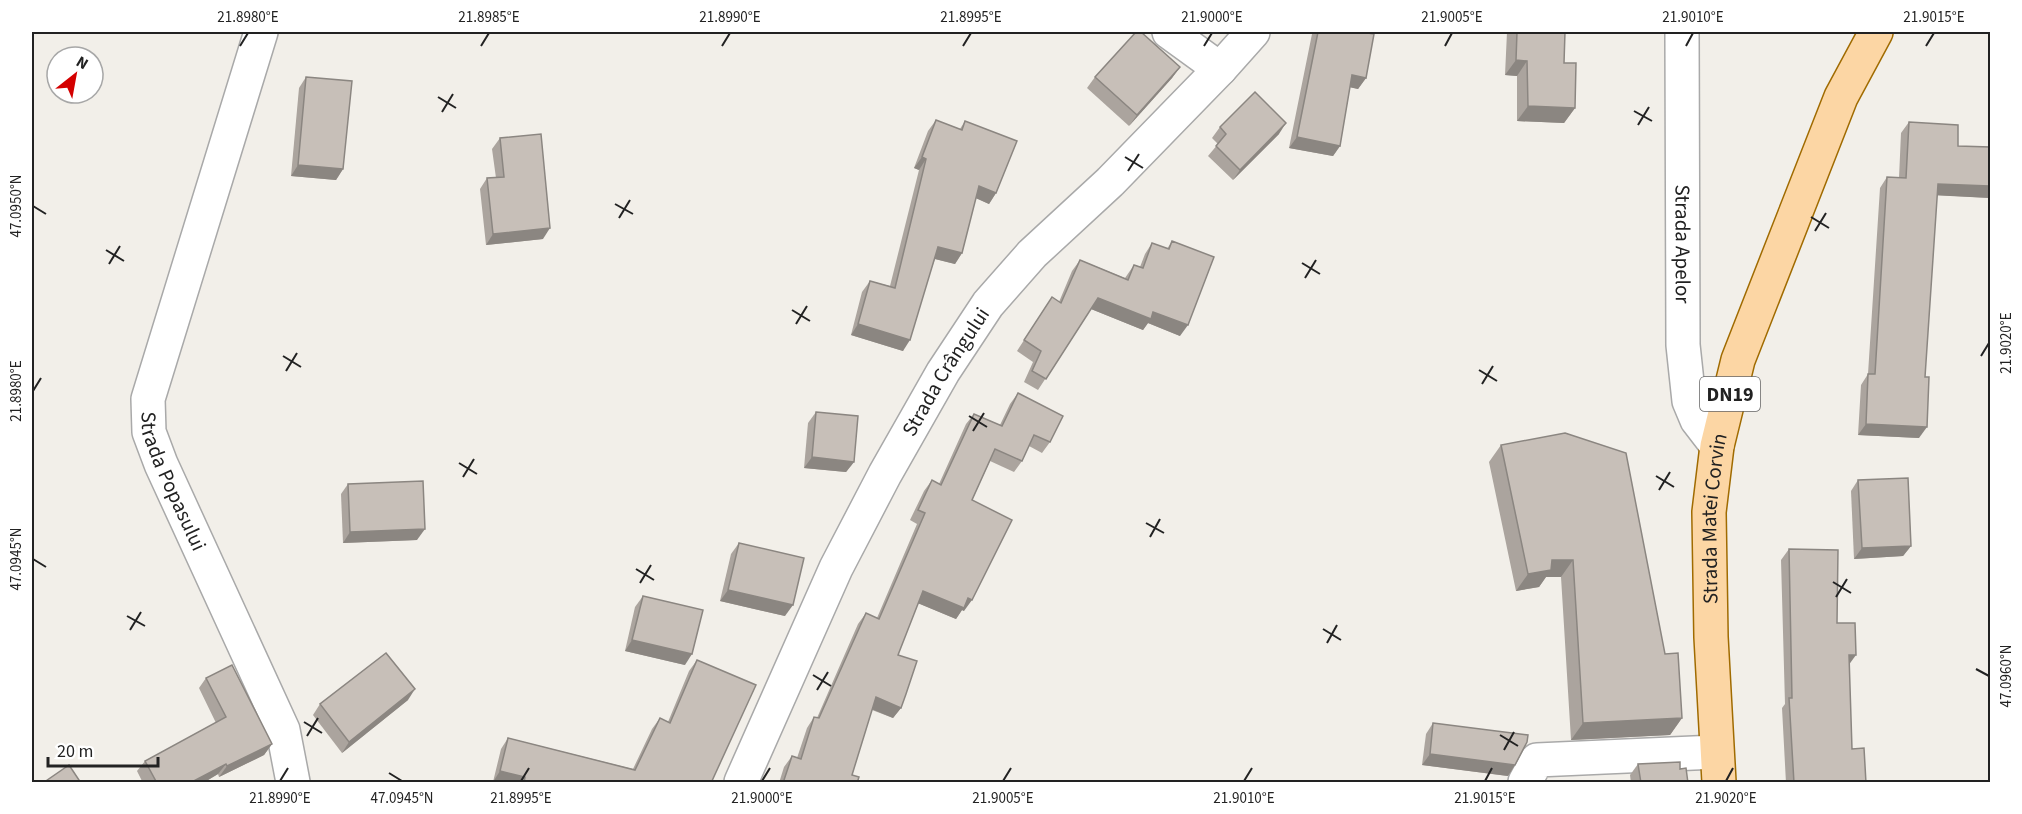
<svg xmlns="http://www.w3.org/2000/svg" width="2022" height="814" font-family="'Source Sans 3',sans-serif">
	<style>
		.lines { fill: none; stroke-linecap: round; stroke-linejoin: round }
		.street-casing { stroke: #a9a9a9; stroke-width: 36 }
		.primary-casing { stroke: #a06b00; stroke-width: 36 }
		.street { stroke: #fff; stroke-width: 33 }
		.primary { stroke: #fcd6a4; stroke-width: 33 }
		.wall { fill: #aba49e }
		.shaded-wall { fill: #8b8681 }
		.building { fill: #c7bfb8; stroke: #8b8681; stroke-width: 1.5 }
		.ticks { fill: none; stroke: #222; stroke-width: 2 }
		.labels { text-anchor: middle; stroke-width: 4.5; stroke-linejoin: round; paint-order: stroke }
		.shield { fill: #fff; stroke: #646464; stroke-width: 1.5 }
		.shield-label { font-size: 20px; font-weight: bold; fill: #222 }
		.street-label { font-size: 21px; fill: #222; stroke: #fff }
		.neatline { fill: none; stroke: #222; stroke-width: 2 }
		.ticks-label { font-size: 15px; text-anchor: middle; fill: #222 }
	</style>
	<rect width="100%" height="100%" fill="#f2efe9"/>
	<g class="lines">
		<g class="street-casing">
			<g id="street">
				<path id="s1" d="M261,32l-113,367 1,33 12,32 122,266 10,52"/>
				<path d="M1169,32l51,37"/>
				<path id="s2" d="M1682,32l1,313 6,56 8,19 20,26"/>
				<path id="s3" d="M741,782l95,-214 49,-94 58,-102 45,-68 44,-50 78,-72 110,-113 33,-37"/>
				<path d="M1525,782l12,-22 179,-8"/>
			</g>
		</g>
		<g class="primary-casing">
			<g id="primary">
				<path id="s4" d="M1719,782l-8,-145 -2,-125 8,-66 21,-86 103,-263 35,-65"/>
			</g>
		</g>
		<use href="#street" class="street"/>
		<use href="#primary" class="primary"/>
	</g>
	<g class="wall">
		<path d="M1314,32h47l5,46 -8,11 -8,-2 -10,59 -7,10 -44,-8 23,-114z"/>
		<path d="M1507,32h58l-1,31 11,45 -11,15 -47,-2v-45l-12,-1z"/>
		<path d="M1180,67l-8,11 -43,48 -42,-38 8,-11z"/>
		<path d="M306,77l37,92 -7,11 -45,-4 8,-88z"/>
		<path d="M936,120l24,9 5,-8 31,72 -7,11 -13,-6 -14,55 -7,11 -20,-5 -32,92 -52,-16 11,-43 8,-11 20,5 29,-116 -5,-2 14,-37z"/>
		<path d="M1909,122l49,24 32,1v51l-53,-3 -18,243 -61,-3 3,-50 7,-11 12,-186 7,-11 12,1 2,-45z"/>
		<path d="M1220,127l59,7 -46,46 -25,-24 10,-12 -6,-6z"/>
		<path d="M500,138l43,101 -57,6 -6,-56 7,-11h9l-4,-29z"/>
		<path d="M1172,241l8,95 -32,-13 -5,7 -52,-21 -53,81 -14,-8 9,-20 -16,-11 35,-54 7,5 13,-31 8,-11 45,18 9,-13 6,2 5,-13 7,-11 15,6z"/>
		<path d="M1018,393l32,49 -8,11 -13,-7 -7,15 -8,11 -24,-11 -18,39 -8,111 -2,-1 -6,9 -38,-16 -20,52 3,53 -8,10 -21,-8 -20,65 5,8h-78l5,-16 8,-11 5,2 10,-30 7,-11 3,1 41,-94 8,-11 11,5 40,-94 -7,-4 14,-29 8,-11 7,4 27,-60 8,-10 26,11 10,-21z"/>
		<path d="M816,412l38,50 -8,10 -42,-4 4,-45z"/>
		<path d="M1501,445l164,209 17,64 -12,17 -99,5 -10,-163h-15l-7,10 -23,4 -27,-129z"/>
		<path d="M1858,480l53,66 -8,10 -49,3 -3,-68z"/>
		<path d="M348,484l69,56 -74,3 -2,-49z"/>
		<path d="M739,543l46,73 -65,-15 11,-47z"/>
		<path d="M1789,549l48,74 12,42 3,84 14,34h-80l-4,-75 3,-4 -4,-144z"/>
		<path d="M643,596l42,69 -60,-14 10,-44z"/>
		<path d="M697,660l14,123 -218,-1 8,-33 7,-11 125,31 19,-40 8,-11 8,4 21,-51z"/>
		<path d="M206,678l66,66 -8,11 -45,22 -1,-3 -15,9h-60l-6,-12 8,-10 71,-38 -17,-35z"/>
		<path d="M408,700l-66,53 -29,-38 7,-11z"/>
		<path d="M1433,723l82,42 -7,11 -86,-11 4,-31z"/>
		<path d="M1638,764l42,5 8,14h-57l-1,-8z"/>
	</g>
	<g class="shaded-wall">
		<path d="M1516,60l11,1 -10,15 -12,-1z"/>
		<path d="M1180,67l-8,11 -43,48 8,-11z"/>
		<path d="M1352,75l14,3 -8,11 -14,-3z"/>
		<path d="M1528,106l47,2 -11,15 -47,-2z"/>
		<path d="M1286,123l-7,11 -46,46 7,-10z"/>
		<path d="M1297,137l43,9 -7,10 -44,-8z"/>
		<path d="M922,157l4,2 -7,11 -5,-2z"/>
		<path d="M298,165l45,4 -7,11 -45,-4z"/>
		<path d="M1938,184l52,2v12l-60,-3z"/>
		<path d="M979,186l17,7 -7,11 -18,-8z"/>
		<path d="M550,228l-7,11 -57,6 7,-11z"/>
		<path d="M938,247l24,6 -7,11 -24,-6z"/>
		<path d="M1098,298l55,14 35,13 -8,11 -32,-13 -5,7 -52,-21z"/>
		<path d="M858,324l52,16 -7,11 -52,-16z"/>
		<path d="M1866,424l61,3 -8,11 -61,-3z"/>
		<path d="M812,457l42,5 -8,10 -42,-4z"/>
		<path d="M425,529l-8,11 -74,3 7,-11z"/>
		<path d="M1911,546l-8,10 -49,3 8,-11z"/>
		<path d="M1552,560h21l-12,17h-15l-7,10 -23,4 12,-17z"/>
		<path d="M728,590l65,15 -8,11 -65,-15z"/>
		<path d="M923,591l45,7 4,2 -8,11 -2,-1 -6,9 -41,-17z"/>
		<path d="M632,640l60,14 -7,11 -60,-14z"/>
		<path d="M1849,655h7l-8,11z"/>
		<path d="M415,689l-7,11 -66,53 7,-11z"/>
		<path d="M876,697l25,11 -8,10 -24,-10z"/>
		<path d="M1682,718l-12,17 -99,5 12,-17z"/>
		<path d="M272,744l-8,11 -45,22 8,-11z"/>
		<path d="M1430,754l85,11 -7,11 -86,-11z"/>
		<path d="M226,764l-8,10 -15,9h-13z"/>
		<path d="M500,771l25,6 -4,6 -28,-1z"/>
	</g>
	<g class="building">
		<path d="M1136,32h5l39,35 -43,48 -42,-38z"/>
		<path d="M1318,32h43l13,2 -8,44 -14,-3 -12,71 -43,-9z"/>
		<path d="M1517,32h48l-1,31h12l-1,45 -47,-2 -1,-45 -11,-1z"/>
		<path d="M306,77l46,4 -9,88 -45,-4z"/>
		<path d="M1255,92l31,31 -46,47 -24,-24 10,-12 -6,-7z"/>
		<path d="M936,120l26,10 3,-9 52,20 -21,52 -17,-7 -17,67 -24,-6 -28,93 -52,-16 12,-43 25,7 31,-129 -4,-2z"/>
		<path d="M1909,122l49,3v21l32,1v39l-52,-2 -13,193h4l-2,50 -61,-3 2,-50h7l12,-197 19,1z"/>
		<path d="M541,134l9,94 -57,6 -6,-56 17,-1 -4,-39z"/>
		<path d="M1172,241l42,16 -26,68 -35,-13 -2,7 -53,-21 -52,81 -14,-8 9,-20 -17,-11 28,-43 9,6 19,-43 48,20 6,-15 9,3 9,-25 17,6z"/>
		<path d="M1018,393l45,23 -13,26 -16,-7 -12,26 -27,-12 -23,51 40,20 -40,80 -4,-2 -4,10 -41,-17 -25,64 19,6 -11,33 -5,14 -25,-11 -24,78 7,2 -2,6h-74l9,-27 9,3 13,-42 5,1 47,-105 13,6 46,-106 -7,-3 14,-30 9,5 33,-71 28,12z"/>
		<path d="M816,412l42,4 -4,46 -42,-5z"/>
		<path d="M1565,433l61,20 39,201 13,-1 4,65 -99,5 -10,-163h-21l-1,10 -23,4 -27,-129z"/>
		<path d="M1908,478l3,68 -49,2 -4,-68z"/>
		<path d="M423,481l2,48 -75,3 -2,-48z"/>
		<path d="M739,543l65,15 -11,47 -65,-15z"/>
		<path d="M1789,549l49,1 -1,73h18l1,32h-7l3,94 12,-1 2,35h-72l-5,-85h3z"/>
		<path d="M643,596l60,14 -11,44 -60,-14z"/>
		<path d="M386,653l29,36 -66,53 -29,-38z"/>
		<path d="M697,660l59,25 -45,98h-187l1,-6 -25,-6 8,-33 127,32 25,-52 10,5z"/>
		<path d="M232,665l40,79 -45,22 -1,-2 -36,19h-33l-12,-22 81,-44 -20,-39z"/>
		<path d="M1433,723l95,12 -1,7 -12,23 -85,-11z"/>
		<path d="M1680,762v7l6,-1 2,15h-47l-3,-19z"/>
		<path d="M69,765l12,18h-38z"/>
	</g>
	<path class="ticks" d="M240,46l8,-13M481,46l8,-13M722,46l8,-13M963,46l8,-13M1204,46l8,-13M1445,46l7,-13M1686,46l7,-13M1926,46l8,-13M438,97l18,11M1634,111l18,10M442,112l11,-18M1638,125l11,-18M1125,157l18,11M1128,171l11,-17M615,204l18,10M33,206l13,8M1811,217l18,11M619,218l11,-18M1815,231l11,-18M106,250l18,11M1302,263l18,11M109,264l11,-18M1305,278l11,-18M792,310l18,11M796,324l11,-18M283,356l18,11M1981,356l8,-13M1479,370l18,11M286,371l11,-18M1482,384l11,-18M33,391l8,-13M969,416l18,11M973,431l11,-18M459,463l18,11M1656,476l18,11M463,477l11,-18M1659,490l11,-18M1146,523l18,10M1150,537l10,-18M33,559l13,8M636,569l18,11M1833,582l18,11M640,583l11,-18M1836,597l11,-18M127,616l18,10M1323,629l18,11M130,630l11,-18M1327,643l10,-18M1976,669l13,7M813,675l18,11M817,690l11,-18M304,722l18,11M1500,735l18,11M307,736l11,-18M1504,750l10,-18M389,773l13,8M280,781l8,-13M521,781l8,-13M762,781l8,-13M1003,781l8,-13M1244,781l8,-13M1485,781l7,-13M1726,781l7,-13"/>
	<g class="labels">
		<rect class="shield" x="1700" y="377" width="60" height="34" rx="4.5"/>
		<g class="shield-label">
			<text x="1730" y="401">DN19</text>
		</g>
		<g class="street-label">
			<text dy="7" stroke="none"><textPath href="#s2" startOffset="212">Strada Apelor</textPath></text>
			<text dy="7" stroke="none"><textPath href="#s3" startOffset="459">Strada Crângului</textPath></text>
			<text dy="7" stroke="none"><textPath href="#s1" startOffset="471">Strada Popasului</textPath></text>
			<text dy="7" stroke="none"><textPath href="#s4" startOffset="264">Strada Matei Corvin</textPath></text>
		</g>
	</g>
	<rect width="2022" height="814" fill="none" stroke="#ffffff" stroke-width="66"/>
	<g transform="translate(75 75) rotate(31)"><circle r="28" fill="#ffffff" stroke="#a7a7a7" stroke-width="1.5"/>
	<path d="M0-4.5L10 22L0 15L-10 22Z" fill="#d40000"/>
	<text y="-9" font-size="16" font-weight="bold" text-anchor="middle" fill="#222222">N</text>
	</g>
	<path d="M48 757v9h110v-9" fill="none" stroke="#222222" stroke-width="3"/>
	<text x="57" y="757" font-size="18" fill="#222222" stroke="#ffffff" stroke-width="4.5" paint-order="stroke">20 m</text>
	<rect x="33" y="33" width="1956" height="748" class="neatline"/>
	<g class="ticks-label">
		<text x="248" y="22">21.8980°E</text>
		<text x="489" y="22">21.8985°E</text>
		<text x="730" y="22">21.8990°E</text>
		<text x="971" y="22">21.8995°E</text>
		<text x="1212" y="22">21.9000°E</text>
		<text x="1452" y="22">21.9005°E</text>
		<text x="1693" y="22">21.9010°E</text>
		<text x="1934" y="22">21.9015°E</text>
		<text transform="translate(16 206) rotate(-90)" y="5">47.0950°N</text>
		<text transform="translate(2006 343) rotate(-90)" y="5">21.9020°E</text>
		<text transform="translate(16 391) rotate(-90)" y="5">21.8980°E</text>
		<text transform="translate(16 559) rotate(-90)" y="5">47.0945°N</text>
		<text transform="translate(2006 676) rotate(-90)" y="5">47.0960°N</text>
		<text x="280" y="803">21.8990°E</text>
		<text x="402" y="803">47.0945°N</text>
		<text x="521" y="803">21.8995°E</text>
		<text x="762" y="803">21.9000°E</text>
		<text x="1003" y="803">21.9005°E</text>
		<text x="1244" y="803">21.9010°E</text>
		<text x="1485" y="803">21.9015°E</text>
		<text x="1726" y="803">21.9020°E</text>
	</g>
</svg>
